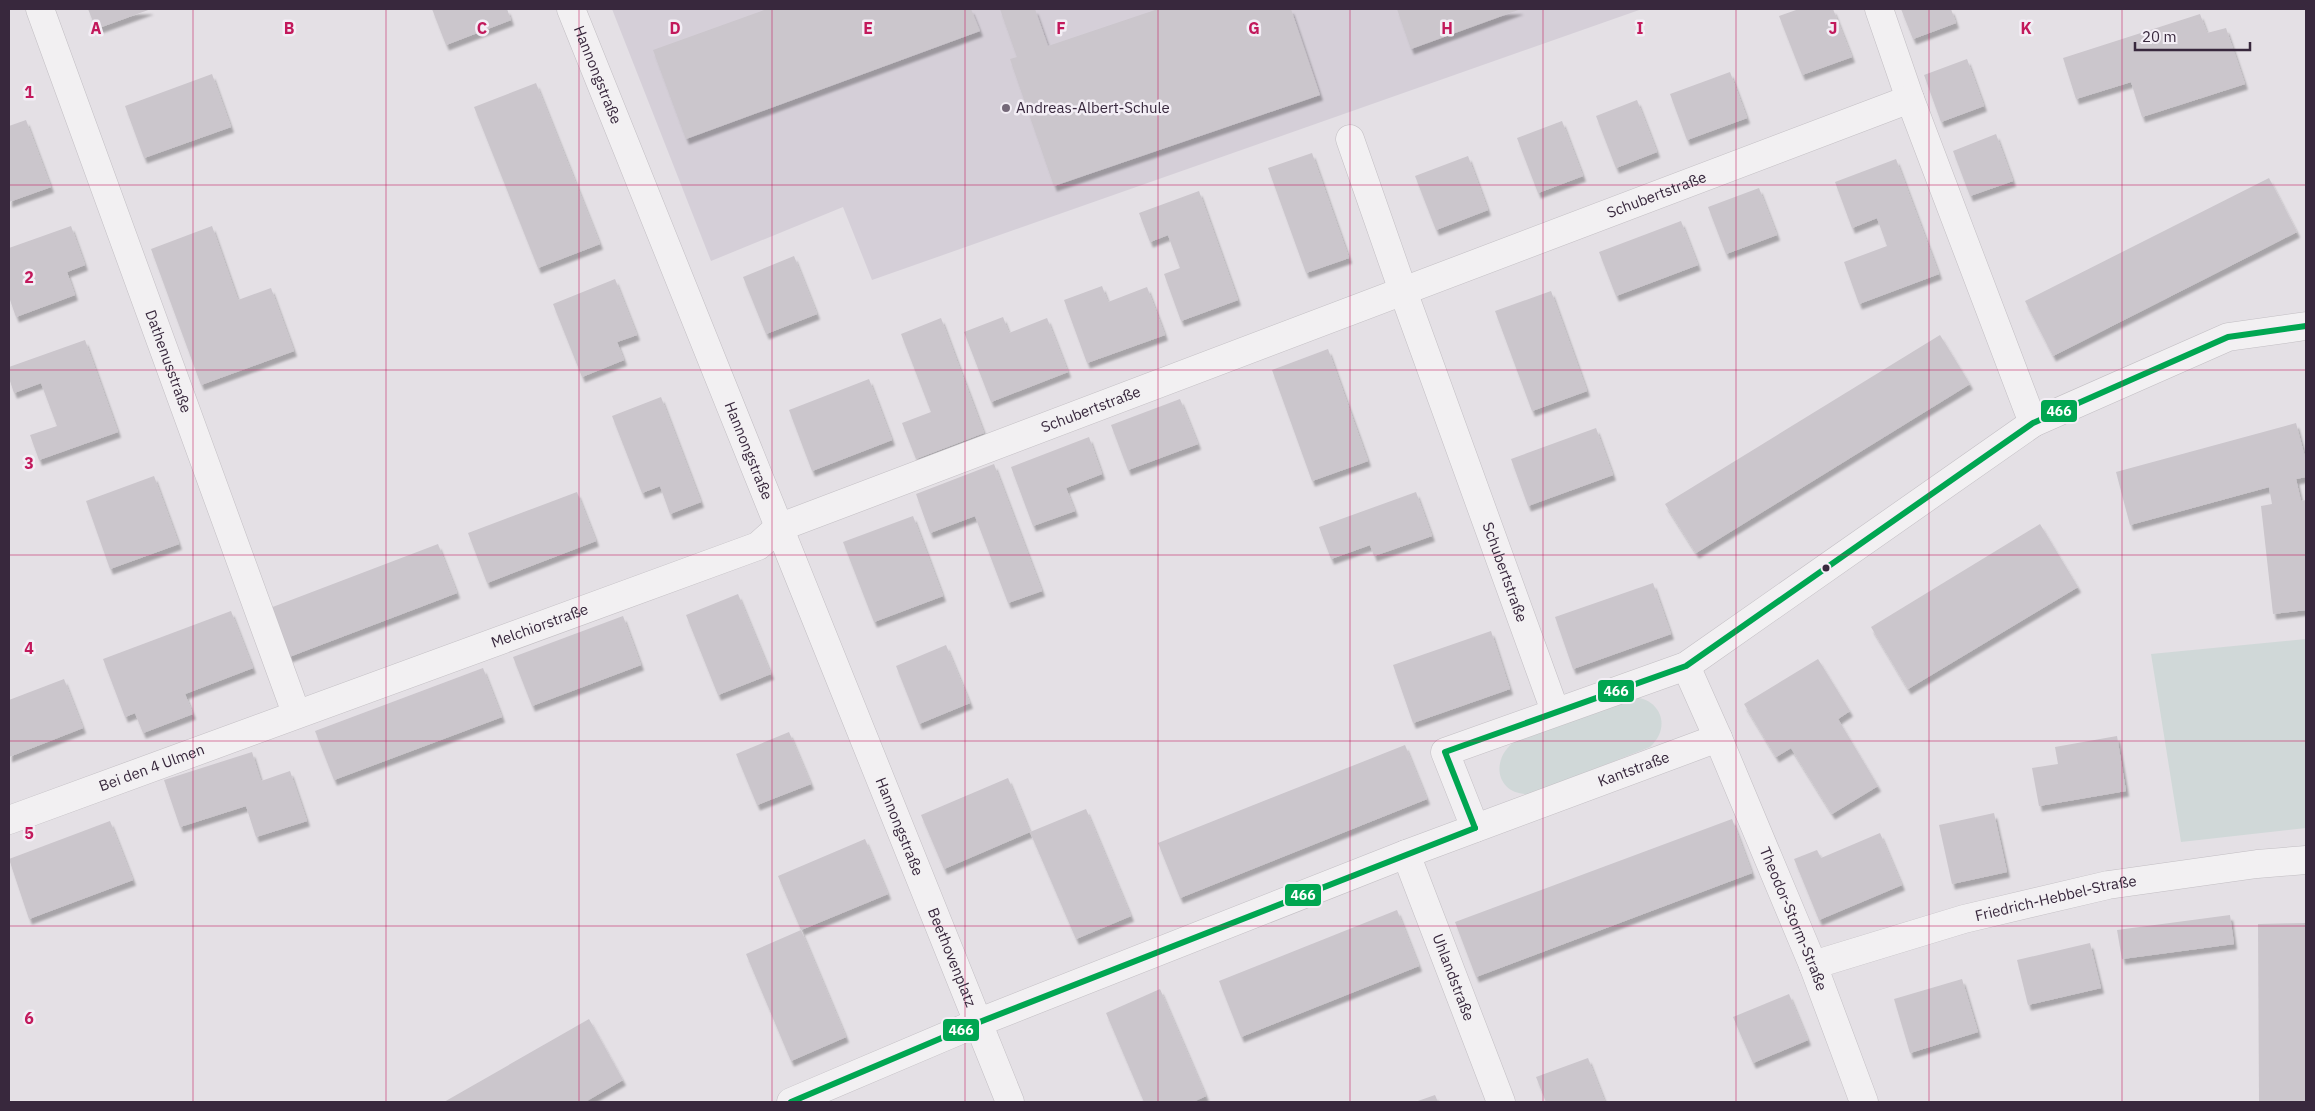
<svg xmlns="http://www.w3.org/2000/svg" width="2315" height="1111" font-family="'IBM Plex Sans',sans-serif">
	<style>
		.built { fill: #d5cfd8 }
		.green { fill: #d0d8d8 }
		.building { fill: #cbc6cc; filter: url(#shadow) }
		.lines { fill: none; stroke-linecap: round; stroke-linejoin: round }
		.street-casing { stroke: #c2bec3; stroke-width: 29 }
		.street { stroke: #f2f0f2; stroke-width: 28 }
		.bus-1-casing { stroke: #f3eef5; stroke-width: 10 }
		.bus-1 { stroke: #00a651; stroke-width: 6 }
		.grid { fill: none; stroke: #c2185b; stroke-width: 1; stroke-opacity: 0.55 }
		.poi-dot { fill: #746878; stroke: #f3eef5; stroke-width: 2 }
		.bus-dot { fill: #38283d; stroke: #f3eef5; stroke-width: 2 }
		.labels { text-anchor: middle; stroke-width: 5; stroke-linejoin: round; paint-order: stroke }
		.street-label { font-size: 15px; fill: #38283d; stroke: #f3eef5 }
		.poi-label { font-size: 15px; fill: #38283d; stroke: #f3eef5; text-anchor: start }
		.grid-label { font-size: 16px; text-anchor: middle; font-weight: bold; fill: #c2185b; stroke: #f3eef5; stroke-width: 5; stroke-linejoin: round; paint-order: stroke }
		.line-badge { stroke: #f3eef5; stroke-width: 2 }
		.badge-label { font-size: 14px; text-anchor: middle; font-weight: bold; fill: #fff }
	</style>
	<defs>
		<filter id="shadow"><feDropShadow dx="3" dy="5.5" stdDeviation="1" flood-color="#0004"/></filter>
	</defs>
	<rect width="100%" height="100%" fill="#e4e0e5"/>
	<path class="built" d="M612,9h1030l-770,271 -29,-73 -132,54z"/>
	<g class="green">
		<path d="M2306,639v189l-125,14 -30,-188z"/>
		<path d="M1634,697c28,3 37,31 16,50l-119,47c-36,3 -42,-37 -14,-54z"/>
	</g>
	<g class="building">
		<path d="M88,9h63l-55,20z"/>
		<path d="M432,9h75l4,11 -65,25z"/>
		<path d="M767,9h204l9,22 -294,108 -33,-89z"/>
		<path d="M1000,9h35l13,37 110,-37h133l29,86 -266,91 -44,-127 7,-2z"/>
		<path d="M1397,9h124l-110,40z"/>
		<path d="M1799,9h34l19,48 -50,18 -23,-59z"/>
		<path d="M1901,9h50l5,14 -43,16z"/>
		<path d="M2200,14l7,19 19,-5 19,56 -103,33 -11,-35 -55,17 -13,-41z"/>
		<path d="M1967,59l17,47 -43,16 -17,-47z"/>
		<path d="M1730,72l17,46 -60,22 -17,-46z"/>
		<path d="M212,74l19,53 -87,31 -19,-52z"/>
		<path d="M536,83l64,161 -62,24 -64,-161z"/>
		<path d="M1637,100l20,52 -41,16 -20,-52z"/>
		<path d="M26,120l25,67 -42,15v-76z"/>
		<path d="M1562,121l21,55 -45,17 -21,-55z"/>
		<path d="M1996,134l17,47 -43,15 -17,-45z"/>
		<path d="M1312,153l37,105 -43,15 -38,-105z"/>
		<path d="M1468,156l20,54 -52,20 -21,-54z"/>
		<path d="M1896,159l43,115 -80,30 -15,-42 43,-16 -10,-28 -25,10 -17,-46z"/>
		<path d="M2269,178l28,54 -244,124 -28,-55z"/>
		<path d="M1759,188l18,47 -51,19 -18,-47z"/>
		<path d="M1199,191l39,109 -57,21 -17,-47 16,-6 -12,-33 -18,7 -11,-29z"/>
		<path d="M1681,221l17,44 -82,31 -17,-44z"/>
		<path d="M71,226l14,39 -18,7 8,23 -59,22 -7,-20v-49z"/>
		<path d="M212,226l26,74 33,-12 23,63 -93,34 -50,-136z"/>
		<path d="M794,256l23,58 -51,20 -23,-57z"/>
		<path d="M615,279l22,56 -20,7 7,18 -42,17 -29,-73z"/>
		<path d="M1102,286l6,16 39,-15 18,48 -78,28 -23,-63z"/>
		<path d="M1551,291l36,100 -55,20 -37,-100z"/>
		<path d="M1003,317l6,16 38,-15 21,54 -77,30 -27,-70z"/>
		<path d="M941,318l43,115 -68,26 -14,-36 29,-11 -30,-78z"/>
		<path d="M1940,335l30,49 -274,169 -31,-49z"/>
		<path d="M85,340l33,92 -79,28 -9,-25 27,-9 -16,-43 -27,10 -5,-15v-11z"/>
		<path d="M1328,349l40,112 -56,20 -40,-111z"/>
		<path d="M869,379l23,61 -80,31 -23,-61z"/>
		<path d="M661,397l40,105 -31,12 -10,-28 -18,7 -30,-77z"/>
		<path d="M1180,399l18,45 -70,26 -17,-45z"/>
		<path d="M2296,423l10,38v16l-10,2 5,22 5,-1v110l-33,4 -12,-108 11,-2 -3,-17 -139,38 -14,-53z"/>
		<path d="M1596,428l17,47 -85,31 -17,-47z"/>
		<path d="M1089,437l13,37 -36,14 9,23 -42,15 -22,-59z"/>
		<path d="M994,464l48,127 -34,12 -33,-87 -45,17 -14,-39z"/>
		<path d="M154,476l25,68 -69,25 -24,-68z"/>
		<path d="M577,492l19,49 -109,42 -19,-50z"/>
		<path d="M1416,492l16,44 -58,20 -4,-11 -39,14 -12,-32z"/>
		<path d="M913,516l30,80 -69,26 -31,-80z"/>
		<path d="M2040,524l38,63 -170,102 -37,-62z"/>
		<path d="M438,544l19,49 -168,64 -19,-49z"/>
		<path d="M1653,583l18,51 -98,35 -18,-52z"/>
		<path d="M738,594l33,80 -53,21 -32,-80z"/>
		<path d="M231,611l22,57 -68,26 8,20 -50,19 -8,-20 -10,4 -22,-58z"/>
		<path d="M623,616l18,49 -109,41 -19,-49z"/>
		<path d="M1491,631l19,58 -97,34 -20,-58z"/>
		<path d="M946,645l24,58 -51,21 -23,-58z"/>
		<path d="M1818,659l32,52 -12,8 40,67 -46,28 -41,-66 -15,9 -32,-53z"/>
		<path d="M483,668l19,49 -168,63 -19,-49z"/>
		<path d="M64,679l19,49 -74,29v-57z"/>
		<path d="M789,732l22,52 -54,21 -21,-51z"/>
		<path d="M2117,736l9,55 -87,15 -7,-38 26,-4 -3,-17z"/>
		<path d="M1405,745l22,54 -247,99 -22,-55z"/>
		<path d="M252,752l9,29 29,-10 17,50 -51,16 -10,-31 -66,21 -16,-47z"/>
		<path d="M1008,778l22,54 -86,37 -23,-54z"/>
		<path d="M1086,809l45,107 -55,23 -46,-107z"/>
		<path d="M1994,813l13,59 -55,12 -13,-59z"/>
		<path d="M1732,819l20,54 -276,104 -21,-55z"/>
		<path d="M110,821l23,59 -104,39 -20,-60z"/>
		<path d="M1880,833l22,52 -83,35 -25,-61 23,-9 4,8z"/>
		<path d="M865,839l23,55 -87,36 45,107 -55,24 -45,-107 55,-24 -23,-54z"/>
		<path d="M1397,910l22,56 -178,71 -22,-56z"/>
		<path d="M2230,915l4,29 -112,15 -5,-29z"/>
		<path d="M2306,923v179h-47l-1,-178z"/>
		<path d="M2090,943l11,45 -73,17 -11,-45z"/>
		<path d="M1962,979l16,53 -68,21 -16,-54z"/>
		<path d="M1160,989l46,107 -13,6h-49l-38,-89z"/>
		<path d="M1789,994l19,46 -55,23 -20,-46z"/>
		<path d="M589,1019l34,61 -38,22h-141z"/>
		<path d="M1588,1058l17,44h-59l-10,-25z"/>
		<path d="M1435,1095l3,7h-23z"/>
	</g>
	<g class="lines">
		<g class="street-casing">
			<g id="street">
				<path id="s1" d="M40,9l256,704"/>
				<path id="s2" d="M571,9l439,1093"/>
				<path d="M1879,9l31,90 123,324"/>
				<path id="s3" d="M1350,139l53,152 152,420"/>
				<path id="s4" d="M1718,738l95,227 51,137"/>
				<path id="s5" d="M9,820l749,-274 20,-18 1132,-429"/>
				<path d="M1475,828l-30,-76 241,-86 347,-243 195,-86 78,-11"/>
				<path id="s6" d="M1406,854l95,248"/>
				<path id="s7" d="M1813,965l151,-46 144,-34 149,-21 49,-4"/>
				<path id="s8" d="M791,1102l186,-79 429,-169 312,-116 -32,-72"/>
			</g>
		</g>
		<use href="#street" class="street"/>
		<g class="bus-1-casing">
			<g id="bus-1">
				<path d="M1475,828l-30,-76 241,-86 347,-243 195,-86 78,-11"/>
				<path d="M791,1102l186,-79 498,-195"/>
			</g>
		</g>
		<use href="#bus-1" class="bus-1"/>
	</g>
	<path class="grid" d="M193,9v1093M386,9v1093M579,9v1093M772,9v1093M965,9v1093M1158,9v1093M1350,9v1093M1543,9v1093M1736,9v1093M1929,9v1093M2122,9v1093M9,185h2297M9,370h2297M9,555h2297M9,741h2297M9,926h2297"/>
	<circle class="poi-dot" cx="1006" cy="108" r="5"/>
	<circle class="bus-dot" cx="1826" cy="568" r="4.5"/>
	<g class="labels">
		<g class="street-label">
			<text dy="5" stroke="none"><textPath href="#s2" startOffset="71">Hannongstraße</textPath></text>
			<text dy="5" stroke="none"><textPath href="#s5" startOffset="1764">Schubertstraße</textPath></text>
			<text dy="5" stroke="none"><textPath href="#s1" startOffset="375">Dathenusstraße</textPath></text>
			<text dy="5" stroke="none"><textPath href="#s5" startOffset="1159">Schubertstraße</textPath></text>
			<text dy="5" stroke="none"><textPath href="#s2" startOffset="476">Hannongstraße</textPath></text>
			<text dy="5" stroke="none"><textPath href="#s3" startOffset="460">Schubertstraße</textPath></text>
			<text dy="5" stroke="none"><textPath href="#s5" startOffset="565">Melchiorstraße</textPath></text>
			<text dy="5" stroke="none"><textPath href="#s5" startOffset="152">Bei den 4 Ulmen</textPath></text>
			<text dy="5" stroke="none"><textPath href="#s8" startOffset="906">Kantstraße</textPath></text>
			<text dy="5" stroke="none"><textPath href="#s2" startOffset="881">Hannongstraße</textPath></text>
			<text dy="5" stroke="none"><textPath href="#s7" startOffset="252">Friedrich-Hebbel-Straße</textPath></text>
			<text dy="5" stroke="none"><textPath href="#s4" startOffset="196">Theodor-Storm-Straße</textPath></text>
			<text dy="5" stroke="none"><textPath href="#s2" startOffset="1022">Beethovenplatz</textPath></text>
			<text dy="5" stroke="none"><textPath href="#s6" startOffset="132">Uhlandstraße</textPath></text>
		</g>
		<g class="poi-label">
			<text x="1016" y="113">Andreas-Albert-Schule</text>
		</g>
	</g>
	<g class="grid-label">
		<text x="96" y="34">A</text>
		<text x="289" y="34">B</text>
		<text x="482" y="34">C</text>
		<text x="675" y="34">D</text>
		<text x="868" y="34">E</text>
		<text x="1061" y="34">F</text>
		<text x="1254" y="34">G</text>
		<text x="1447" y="34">H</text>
		<text x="1640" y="34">I</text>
		<text x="1833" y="34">J</text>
		<text x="2026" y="34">K</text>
		<text x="29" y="98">1</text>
		<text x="29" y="283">2</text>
		<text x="29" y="469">3</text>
		<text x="29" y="654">4</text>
		<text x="29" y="839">5</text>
		<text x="29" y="1024">6</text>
	</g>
	<g class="line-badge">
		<rect x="2040" y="399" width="38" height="24" rx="5" fill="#00a651"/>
		<rect x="1597" y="679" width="38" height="24" rx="5" fill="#00a651"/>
		<rect x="1284" y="883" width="38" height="24" rx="5" fill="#00a651"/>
		<rect x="942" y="1018" width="38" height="24" rx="5" fill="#00a651"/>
	</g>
	<g class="badge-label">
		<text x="2059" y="416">466</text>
		<text x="1616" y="696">466</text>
		<text x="1303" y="900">466</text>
		<text x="961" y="1035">466</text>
	</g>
	<rect width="2315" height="1111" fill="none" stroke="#38283d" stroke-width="20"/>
	<path d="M2135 42v8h115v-8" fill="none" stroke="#38283d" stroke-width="2.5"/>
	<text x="2142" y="42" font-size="15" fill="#38283d" stroke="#f3eef5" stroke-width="4" paint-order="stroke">20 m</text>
</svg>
